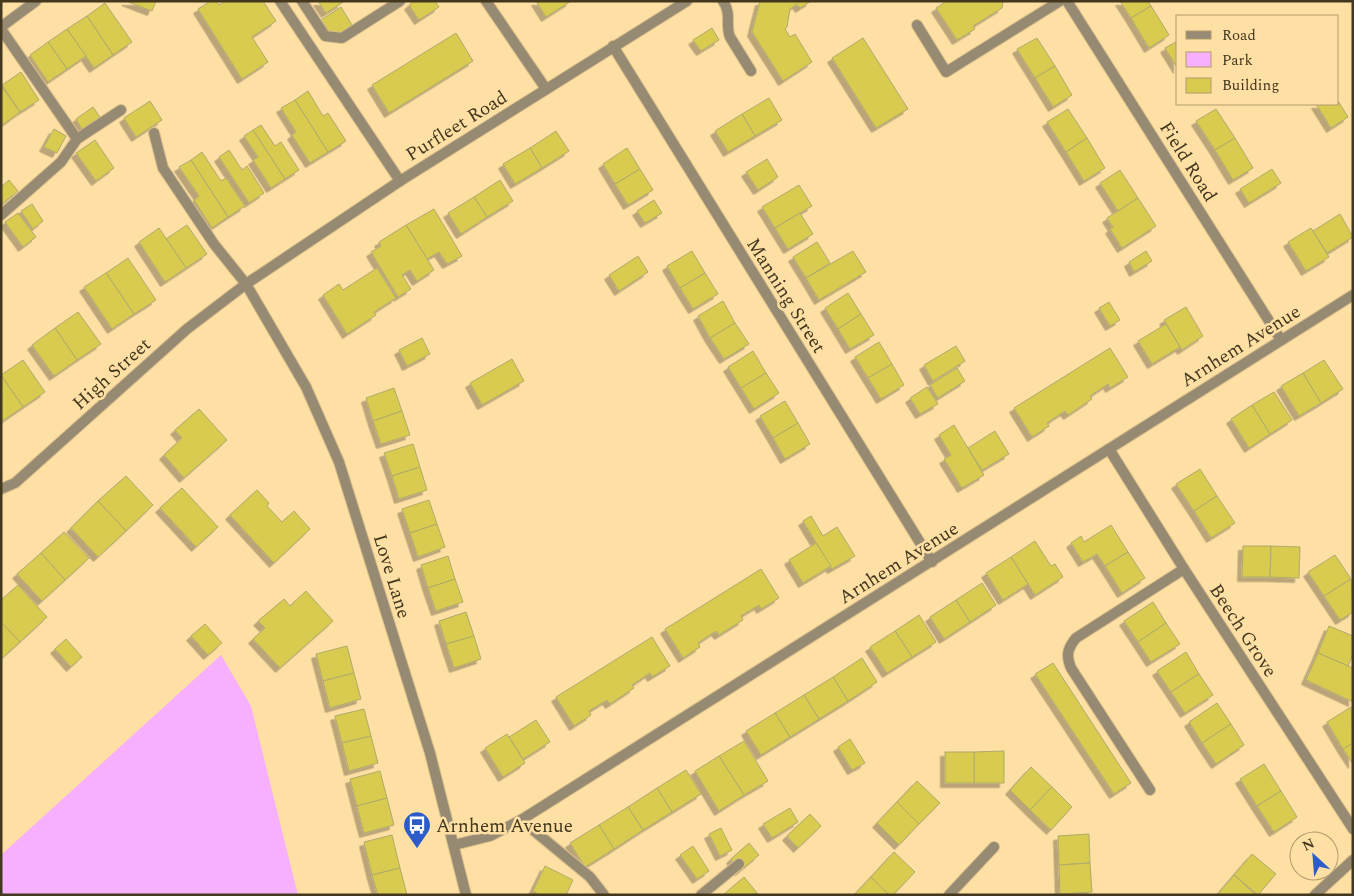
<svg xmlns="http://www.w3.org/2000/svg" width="1354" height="896" font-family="Spectral,serif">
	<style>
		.green { fill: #f7b0fd }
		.building { fill: #d8cb50; stroke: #b0aa6b; filter: url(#shadow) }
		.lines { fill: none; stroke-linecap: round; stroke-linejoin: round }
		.service-casing { stroke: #d9bd89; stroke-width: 12 }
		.minor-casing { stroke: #d9bd89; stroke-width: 12 }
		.tertiary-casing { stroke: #d9bd89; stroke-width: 12 }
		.service { stroke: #968a72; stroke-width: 10 }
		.minor { stroke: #968a72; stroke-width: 10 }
		.tertiary { stroke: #968a72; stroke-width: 10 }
		.labels { text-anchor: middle; stroke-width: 5; stroke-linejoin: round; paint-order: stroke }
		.street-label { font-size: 19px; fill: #43371e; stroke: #fedfa4 }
		.poi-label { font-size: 19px; fill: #43371e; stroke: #fedfa4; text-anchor: start }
	</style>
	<defs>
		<filter id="shadow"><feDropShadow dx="-4.5" dy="4.5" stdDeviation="0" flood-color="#0004"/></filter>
	</defs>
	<rect width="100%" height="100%" fill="#fedfa4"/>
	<path class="green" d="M221,655l30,51 47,189h-297v-40z"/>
	<g class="building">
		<path d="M126,1h30l-4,10z"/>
		<path d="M211,1h5l3,4 6,-4h38l13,20 -24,16 16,25 -26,17 -44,-70z"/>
		<path d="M318,1h23l1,2 -16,10z"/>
		<path d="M414,1h21l4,6 -20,13 -10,-15z"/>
		<path d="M536,1h35l-25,16z"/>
		<path d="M760,1h51l-11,7 -3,-4 -7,5 -3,18 -2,2 5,8 5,-3 17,28 -29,19 -31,-49z"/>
		<path d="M947,1h56l-1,7 -29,18 2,3 -18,11 -21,-32z"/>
		<path d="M1120,1h28l3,5 -20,12z"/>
		<path d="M105,3l27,39 -19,13 -26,-39z"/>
		<path d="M1151,6l18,29 -20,13 -18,-30z"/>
		<path d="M341,7l11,18 -13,9 -10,-3 -8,-11z"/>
		<path d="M87,16l26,39 -19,13 -27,-39z"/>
		<path d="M712,28l7,12 -18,11 -8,-11z"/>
		<path d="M67,29l19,27 -19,13 -19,-27z"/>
		<path d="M456,33l17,28 -84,52 -17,-28z"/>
		<path d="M863,38l45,71 -32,19 -44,-70z"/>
		<path d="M1037,38l18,28 -20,12 -18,-29z"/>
		<path d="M1178,41v28l-13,-21z"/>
		<path d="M48,42l19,27 -19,13 -18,-27z"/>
		<path d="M1055,66l17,29 -19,12 -18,-29z"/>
		<path d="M21,72l18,28 -19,12 -18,-27z"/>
		<path d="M1,85l19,27 -19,14z"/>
		<path d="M308,91l15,25 5,-3 18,28 -18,11 -33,-52z"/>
		<path d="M769,98l13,22 -27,16 -13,-22z"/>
		<path d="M295,100l33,52 -18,11 -18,-28 4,-3 -15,-24z"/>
		<path d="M150,101l12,19 -26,17 -12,-19z"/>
		<path d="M1338,101l10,16 -17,11 -15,-24h22z"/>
		<path d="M93,107l7,10 -18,12 -6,-10z"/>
		<path d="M1068,109l19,29 -21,14 -19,-30z"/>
		<path d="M1216,109l19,29 -20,12 -19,-29z"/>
		<path d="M742,114l13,22 -27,16 -13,-21z"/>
		<path d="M261,125l14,21 6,-4 18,28 -14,9 -32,-49z"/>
		<path d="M54,129l12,7 -9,17 -13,-6z"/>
		<path d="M253,130l32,49 -14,9 -18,-28 5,-3 -14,-21z"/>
		<path d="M556,131l13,20 -27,17 -12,-20z"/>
		<path d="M1087,138l18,30 -21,13 -18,-29z"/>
		<path d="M1235,138l18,30 -20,12 -18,-30z"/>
		<path d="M95,140l19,28 -18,13 -20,-28z"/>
		<path d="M530,148l12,20 -27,16 -12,-20z"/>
		<path d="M627,148l13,21 -25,15 -12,-20z"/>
		<path d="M229,150l13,20 5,-4 17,27 -15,10 -30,-46z"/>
		<path d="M202,152l19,29 5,-3 19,28 -17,11 -37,-57z"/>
		<path d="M767,159l11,18 -20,13 -12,-18z"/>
		<path d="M191,160l37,57 -16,11 -18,-28 5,-4 -20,-29z"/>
		<path d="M640,169l13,21 -25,15 -13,-21z"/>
		<path d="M1272,169l9,14 -32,20 -9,-14z"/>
		<path d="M1120,170l18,28 -20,13 -18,-28z"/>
		<path d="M9,180l9,11 -16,13 -1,-17z"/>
		<path d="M500,180l13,21 -26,16 -13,-20z"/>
		<path d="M799,185l13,21 -37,22 -13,-21z"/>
		<path d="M474,197l13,20 -26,17 -13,-21z"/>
		<path d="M1138,198l18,28 -34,22 -12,-19 3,-2 -6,-9z"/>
		<path d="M654,200l8,13 -17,10 -8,-12z"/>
		<path d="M32,204l11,17 -10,8 -12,-18z"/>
		<path d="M434,209l28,47 -15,8 -8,-12 -12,7 -21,-34z"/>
		<path d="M18,213l18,24 -13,10 -18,-25z"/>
		<path d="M800,213l13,21 -25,15 -13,-21z"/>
		<path d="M1340,214l13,23 -26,16 -14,-22z"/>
		<path d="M187,225l20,29 -21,14 -20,-29z"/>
		<path d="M406,225l28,45 -17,11 -7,-11 -8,5 9,14 -13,8 -27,-45 10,-6 -2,-4z"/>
		<path d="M159,228l27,40 -21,14 -26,-40z"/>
		<path d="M1311,228l18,29 -23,14 -18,-29z"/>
		<path d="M817,242l13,21 -24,15 -13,-21z"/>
		<path d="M692,251l13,22 -25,15 -13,-22z"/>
		<path d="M853,251l13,21 -47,28 -13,-22z"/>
		<path d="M1146,251l6,10 -18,11 -5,-10z"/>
		<path d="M638,256l10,16 -29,19 -10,-16z"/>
		<path d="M128,258l28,42 -22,14 -28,-41z"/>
		<path d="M377,268l19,30 -22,14 2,3 -29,19 -24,-39 16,-11 4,6z"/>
		<path d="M106,273l28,41 -22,15 -28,-42z"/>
		<path d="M705,273l13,21 -25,15 -13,-21z"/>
		<path d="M848,293l13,21 -23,15 -13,-21z"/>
		<path d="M723,301l12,22 -25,15 -12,-22z"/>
		<path d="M1109,302l11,18 -10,6 -11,-18z"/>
		<path d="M1186,307l17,29 -21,14 -18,-30z"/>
		<path d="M78,312l23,32 -24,16 -22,-32z"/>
		<path d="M861,314l13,21 -24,14 -12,-20z"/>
		<path d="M735,323l14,21 -25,15 -14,-21z"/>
		<path d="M1166,324l14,23 -28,17 -14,-23z"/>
		<path d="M55,328l22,32 -23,16 -22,-31z"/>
		<path d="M422,338l8,16 -23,12 -8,-16z"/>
		<path d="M879,342l13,22 -24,14 -13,-21z"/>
		<path d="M956,346l9,15 -32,20 -9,-16z"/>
		<path d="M1110,348l18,29 -18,11 -2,-4 -18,12 2,3 -24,16 -3,-4 -18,12 2,3 -17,11 -18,-29z"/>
		<path d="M753,351l13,22 -25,15 -13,-21z"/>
		<path d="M512,359l12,22 -42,24 -12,-22z"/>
		<path d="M23,360l22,32 -22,15 -22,-32z"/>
		<path d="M1324,360l19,29 -22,14 -18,-30z"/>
		<path d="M892,364l12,21 -23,14 -13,-21z"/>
		<path d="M957,368l8,13 -27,17 -8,-13z"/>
		<path d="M766,373l13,20 -25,16 -13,-21z"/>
		<path d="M1303,373l18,30 -22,13 -18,-30z"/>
		<path d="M1,375l22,32 -22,15z"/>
		<path d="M927,387l11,17 -18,10 -10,-16z"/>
		<path d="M394,388l8,23 -29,10 -7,-23z"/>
		<path d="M1274,392l18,28 -22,14 -18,-29z"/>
		<path d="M785,401l13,22 -25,15 -13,-22z"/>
		<path d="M1252,405l18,29 -21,14 -18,-29z"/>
		<path d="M199,409l28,31 -43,38 -20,-23 18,-17 -7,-8z"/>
		<path d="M402,411l8,24 -29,9 -8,-23z"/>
		<path d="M798,423l12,21 -25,15 -12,-21z"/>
		<path d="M954,425l30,50 -22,13 -18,-29 7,-4 -12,-20z"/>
		<path d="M995,431l14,23 -27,16 -14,-22z"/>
		<path d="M413,444l7,23 -28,9 -8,-23z"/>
		<path d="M420,467l7,23 -28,9 -7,-23z"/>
		<path d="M1200,469l17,27 -23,15 -18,-27z"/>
		<path d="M126,476l27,29 -27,26 -28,-30z"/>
		<path d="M182,488l36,39 -22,20 -36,-39z"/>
		<path d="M257,490l12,13 -2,3 15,16 12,-11 16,18 -36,34 -44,-48z"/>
		<path d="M1217,496l18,27 -24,15 -17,-27z"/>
		<path d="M429,500l8,24 -27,9 -8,-24z"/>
		<path d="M98,501l28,30 -28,26 -27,-29z"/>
		<path d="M811,516l12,20 14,-9 18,29 -23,13 -29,-48z"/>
		<path d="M437,524l8,23 -27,10 -8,-24z"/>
		<path d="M1111,525l17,27 -23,14 -8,-12 -14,8 -12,-19 10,-7 3,6z"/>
		<path d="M64,532l25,26 -24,22 -24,-27z"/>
		<path d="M1035,541l16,25 4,-2 8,13 -28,18 -24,-38z"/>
		<path d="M816,543l15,23 -28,17 -14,-23z"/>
		<path d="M1243,546h28l-1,31h-28z"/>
		<path d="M1271,546l29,1 -1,31 -29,-1z"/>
		<path d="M1128,552l17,26 -23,15 -17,-27z"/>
		<path d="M41,553l24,27 -23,21 -25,-27z"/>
		<path d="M1335,555l16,24 -27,17 -16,-24z"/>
		<path d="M448,556l7,23 -27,9 -7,-23z"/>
		<path d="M1011,557l17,27 -25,16 -17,-27z"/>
		<path d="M761,569l18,29 -18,11 -2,-4 -18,11 2,4 -24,15 -3,-4 -18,12 2,4 -17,11 -18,-29z"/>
		<path d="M455,579l8,23 -27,9 -8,-23z"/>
		<path d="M1351,579l2,33 -13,8 -16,-24z"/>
		<path d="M982,583l14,22 -26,17 -14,-22z"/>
		<path d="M18,585l29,32 -27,25 -19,-20v-22z"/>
		<path d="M306,591l27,30 -53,47 -27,-29 12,-11 -7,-7 26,-22 6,7z"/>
		<path d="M956,600l14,22 -26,17 -14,-22z"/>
		<path d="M1153,602l13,21 -28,19 -14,-21z"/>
		<path d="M466,612l8,24 -28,8 -7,-23z"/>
		<path d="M919,615l17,27 -24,15 -17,-26z"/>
		<path d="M1,622l19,20 -19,17z"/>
		<path d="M1166,623l14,21 -29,18 -13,-20z"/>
		<path d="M205,624l17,19 -14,12 -17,-19z"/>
		<path d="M1329,626l24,10v18l-5,12 -30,-13z"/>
		<path d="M895,631l17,26 -25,16 -17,-26z"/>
		<path d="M474,636l7,23 -27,9 -8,-24z"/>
		<path d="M652,637l18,29 -18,11 -2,-4 -18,12 2,3 -24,16 -3,-4 -18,11 2,4 -17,11 -18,-29z"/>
		<path d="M66,639l16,18 -11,10 -16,-18z"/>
		<path d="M347,646l7,27 -31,8 -7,-27z"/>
		<path d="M1186,652l13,22 -28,18 -14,-21z"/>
		<path d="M1318,653l35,15v34l-47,-22z"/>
		<path d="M862,658l15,24 -29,19 -15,-24z"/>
		<path d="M1053,663l78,120 -17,11 -79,-120z"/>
		<path d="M354,673l7,26 -31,9 -7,-27z"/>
		<path d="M1199,674l14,21 -28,18 -14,-21z"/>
		<path d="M833,677l15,24 -29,18 -15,-24z"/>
		<path d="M804,695l15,24 -29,18 -15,-24z"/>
		<path d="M1217,703l14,21 -29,19 -13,-21z"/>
		<path d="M1351,707l2,36 -10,6 -16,-27z"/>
		<path d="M364,709l7,27 -29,7 -7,-27z"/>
		<path d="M775,713l15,24 -29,18 -15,-24z"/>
		<path d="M536,720l14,22 -27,17 -14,-22z"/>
		<path d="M1231,724l13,21 -28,19 -14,-21z"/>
		<path d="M507,734l18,29 -22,14 -18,-29z"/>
		<path d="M371,736l7,27 -29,8 -7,-28z"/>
		<path d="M850,739l15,24 -13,7 -14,-23z"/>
		<path d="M744,741l24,40 -24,14 -25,-39z"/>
		<path d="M1353,743v21l-10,-15z"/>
		<path d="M1004,751v32h-30v-31z"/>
		<rect x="945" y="752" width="29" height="31"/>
		<path d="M719,756l25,39 -25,16 -24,-40z"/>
		<path d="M1264,764l17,27 -24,15 -17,-27z"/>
		<path d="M1031,767l21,20 -22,23 -20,-20z"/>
		<path d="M686,770l15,24 -29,18 -15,-24z"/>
		<path d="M380,771l7,27 -30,8 -7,-27z"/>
		<path d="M917,781l23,22 -21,21 -22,-22z"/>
		<path d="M1052,787l20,20 -21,23 -21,-20z"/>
		<path d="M657,788l15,24 -29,18 -15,-23z"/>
		<path d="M1281,791l16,26 -23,15 -17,-26z"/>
		<path d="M387,798l7,27 -30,8 -7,-27z"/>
		<path d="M897,802l22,22 -20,21 -22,-22z"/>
		<path d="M628,807l15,23 -29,19 -15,-24z"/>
		<path d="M790,808l8,14 -26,16 -9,-14z"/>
		<path d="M810,814l11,12 -23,22 -11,-12z"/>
		<path d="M599,825l15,24 -29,18 -15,-24z"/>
		<path d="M721,828l11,22 -12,6 -11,-22z"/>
		<path d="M1089,834l1,29 -31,2 -1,-29z"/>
		<path d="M392,835l8,33 -28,7 -8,-33z"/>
		<path d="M749,843l10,12 -19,16 -9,-12z"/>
		<path d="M693,846l16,25 -12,8 -17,-24z"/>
		<path d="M894,852l21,20 -22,23h-4l-18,-18z"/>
		<path d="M1252,854l24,20 -18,21 -24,-20z"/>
		<path d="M1090,863l2,29 -32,2 -1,-29z"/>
		<path d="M545,866l28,14 -7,15h-26l-7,-4z"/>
		<path d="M400,868l7,27h-29l-6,-20z"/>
		<path d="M1234,875l22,20h-39z"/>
		<path d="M744,877l14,17 -35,1z"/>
		<path d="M871,877l18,18h-35z"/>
	</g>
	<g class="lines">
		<g class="service-casing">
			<g id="service">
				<path d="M280,1l120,180"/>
				<path d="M302,1l23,35 17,2 58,-37"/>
				<path d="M723,1c9,13 2,24 7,36l21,34"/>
				<path d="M1,29l76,110"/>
				<path d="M154,133l9,35 51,76 32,40"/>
				<path d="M1,215l60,-53 16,-23 44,-29"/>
				<path d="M1150,790l-79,-122c-5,-12 -4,-19 5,-30l108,-69"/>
				<path d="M521,820l69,57 14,18"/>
				<path d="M701,895l38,-31"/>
			</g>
		</g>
		<g class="minor-casing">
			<g id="minor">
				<path d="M486,1l60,88"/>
				<path d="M1067,1l214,339"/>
				<path d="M917,25l29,47 114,-71"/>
				<path d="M1,27l35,-26"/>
				<path d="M613,46l319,516"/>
				<path d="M246,284l60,103 33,75 91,291 36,142"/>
				<path d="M1109,449l75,120 169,260"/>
				<path d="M454,845l36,-9 31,-16 832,-525"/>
				<path d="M949,895l45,-48"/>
				<path d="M1315,895l38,-35"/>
			</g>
		</g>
		<g class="tertiary-casing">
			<path id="tertiary" d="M1,489l14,-6 172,-154 59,-45 154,-103 287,-180"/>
		</g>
		<use href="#service" class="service"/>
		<use href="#minor" class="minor"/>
		<use href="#tertiary" class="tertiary"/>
	</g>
	<defs>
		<g id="bus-pin" transform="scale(1.4375)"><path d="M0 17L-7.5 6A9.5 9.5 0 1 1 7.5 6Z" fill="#2c5bca" stroke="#fedfa4"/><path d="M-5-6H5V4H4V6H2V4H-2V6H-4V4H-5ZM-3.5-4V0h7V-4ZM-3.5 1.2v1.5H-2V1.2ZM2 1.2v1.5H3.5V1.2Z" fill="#fff"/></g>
	</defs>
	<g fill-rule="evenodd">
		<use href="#bus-pin" x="417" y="825"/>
	</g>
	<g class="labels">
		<g class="street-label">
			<text transform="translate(456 125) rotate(-32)" y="7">Purfleet Road</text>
			<text transform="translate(1189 161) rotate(58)" y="7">Field Road</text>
			<text transform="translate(787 295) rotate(58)" y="7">Manning Street</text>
			<text transform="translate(1240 345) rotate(-32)" y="7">Arnhem Avenue</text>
			<text transform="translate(111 373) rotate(-42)" y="7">High Street</text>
			<text transform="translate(898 562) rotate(-32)" y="7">Arnhem Avenue</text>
			<text transform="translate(393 576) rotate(73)" y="7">Love Lane</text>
			<text transform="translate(1244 630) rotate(57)" y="7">Beech Grove</text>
		</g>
		<g class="poi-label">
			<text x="436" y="832">Arnhem Avenue</text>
		</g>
	</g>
	<rect width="1354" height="896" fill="none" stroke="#43371e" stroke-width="5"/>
	<rect x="1176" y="15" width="162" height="90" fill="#fedfa4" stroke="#b39c6e"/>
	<rect x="1186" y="31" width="25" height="8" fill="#968a72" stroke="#b39c6e"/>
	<text x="1222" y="40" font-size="15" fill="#43371e">Road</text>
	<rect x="1186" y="52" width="25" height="15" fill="#f7b0fd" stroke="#b39c6e"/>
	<text x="1222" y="65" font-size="15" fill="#43371e">Park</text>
	<rect x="1186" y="78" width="25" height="15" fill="#d8cb50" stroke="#b39c6e"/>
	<text x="1222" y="90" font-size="15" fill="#43371e">Building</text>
	<g transform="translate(1314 856) rotate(334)"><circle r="24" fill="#fedfa4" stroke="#b39c6e"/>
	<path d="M0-4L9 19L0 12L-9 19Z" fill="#2c5bca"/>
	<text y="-8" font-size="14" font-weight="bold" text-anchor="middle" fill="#43371e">N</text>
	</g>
</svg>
